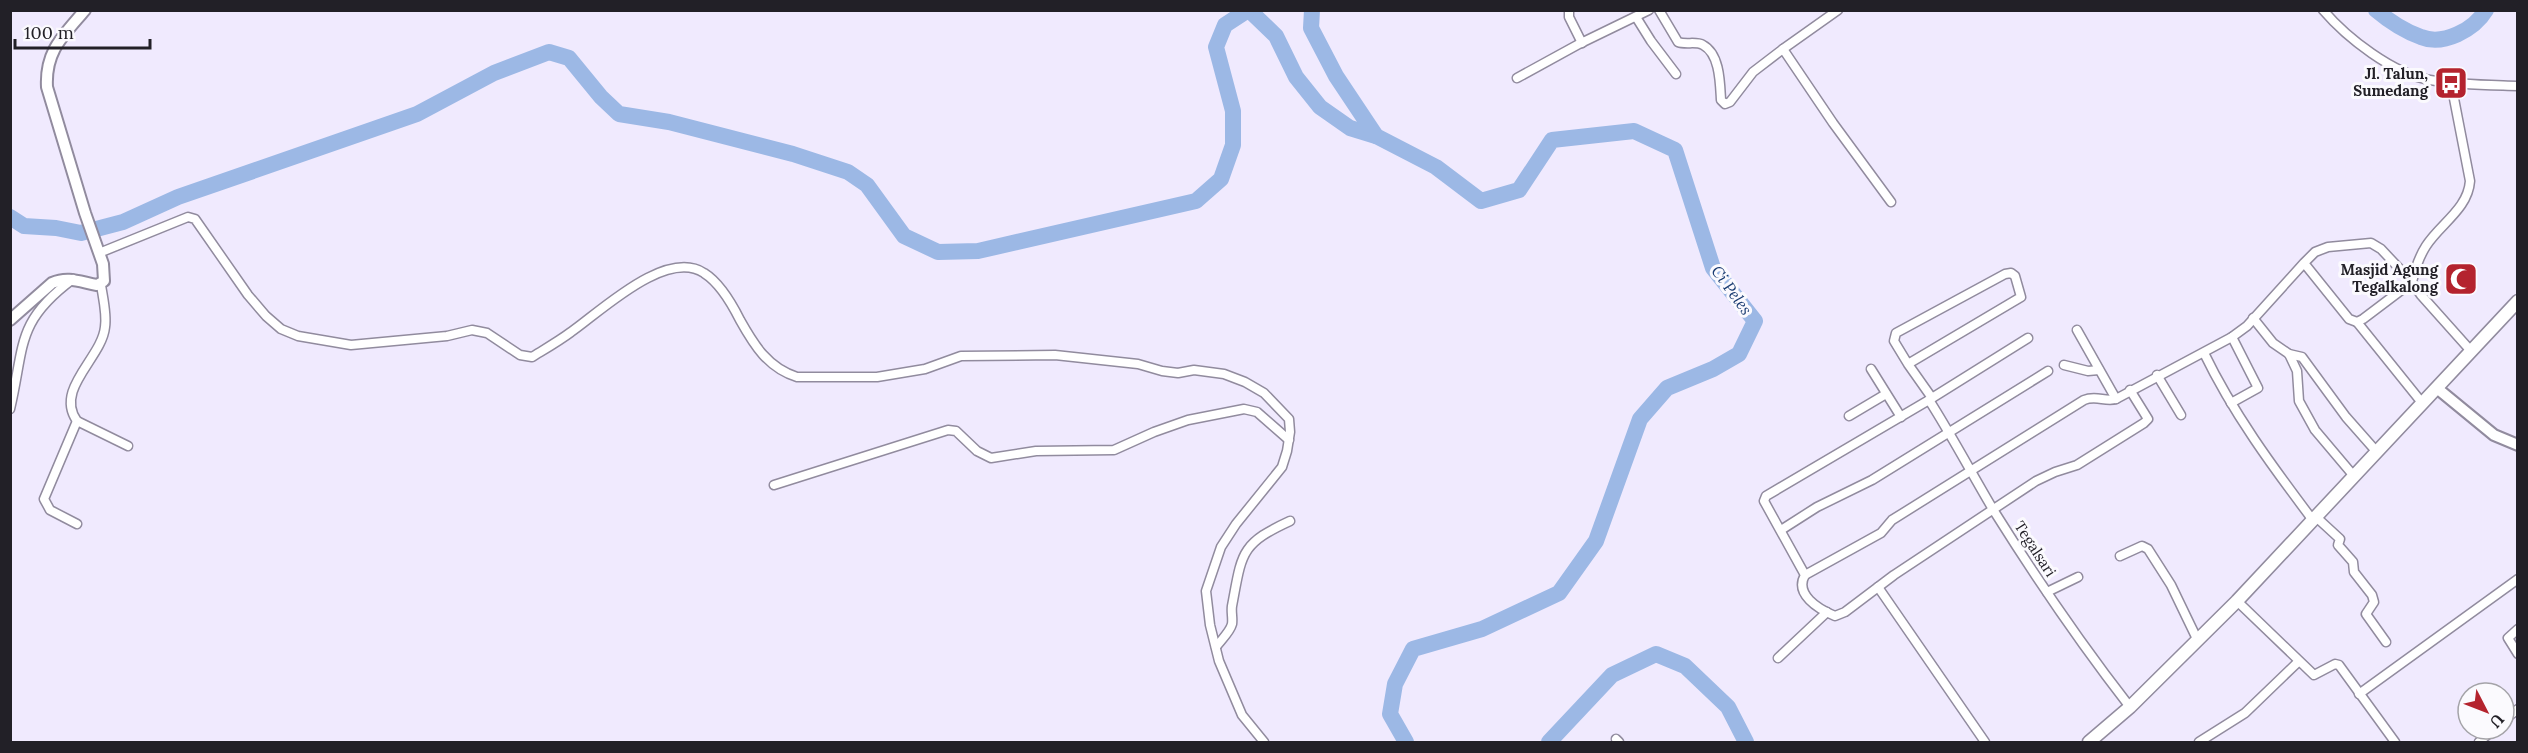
<svg xmlns="http://www.w3.org/2000/svg" width="2528" height="753" font-family="Lora,serif">
	<style>
		.lines { fill: none; stroke-linecap: round; stroke-linejoin: round }
		.river { stroke: #9cb8e5; stroke-width: 16 }
		.minor-casing { stroke: #918b9e; stroke-width: 11 }
		.tertiary-casing { stroke: #918b9e; stroke-width: 14 }
		.secondary-casing { stroke: #918b9e; stroke-width: 15 }
		.minor { stroke: #fff; stroke-width: 8 }
		.tertiary { stroke: #fff; stroke-width: 10 }
		.secondary { stroke: #fff; stroke-width: 12 }
		.labels { text-anchor: middle; stroke-width: 6; stroke-linejoin: round; paint-order: stroke }
		.poi-label { font-size: 15px; font-weight: bold; fill: #222027; stroke: #fbfafe; text-anchor: end }
		.street-label { font-size: 15px; fill: #222027; stroke: #fbfafe }
		.water-label { font-size: 16px; font-style: italic; fill: #1a3c72; stroke: #fbfafe }
	</style>
	<rect width="100%" height="100%" fill="#f0eafe"/>
	<g class="lines">
		<g class="river">
			<path d="M1249,10l27,26 20,41 24,30 30,21 26,8"/>
			<path d="M1312,10l-1,18 25,48 40,60 60,31 45,34 38,-11 33,-50 82,-9 41,19 38,118 42,53 -16,33 -26,15 -46,19 -27,31 -44,122 -37,52 -77,36 -69,20 -18,35 -5,30 16,28"/>
			<path d="M2376,10c13,11 28,21 45,27 22,9 53,-7 65,-27"/>
			<path d="M10,217l14,9 32,2 25,5 42,-11 55,-25 239,-83 77,-41 55,-21 20,6 32,39 18,17 50,8 124,32 55,18 19,13 37,51 34,16 40,-1 218,-50 25,-22 12,-34v-34l-17,-64 9,-22 23,-15"/>
			<path d="M1549,742l63,-67 44,-21 29,12 43,41 18,35"/>
		</g>
		<g class="minor-casing">
			<g id="minor">
				<path d="M1569,10v7l13,26"/>
				<path d="M1659,10l19,32c8,3 18,-1 25,3 17,9 17,38 18,55l4,4 5,-2 23,-30 30,-23"/>
				<path d="M1838,10l-55,39 50,74 58,79"/>
				<path d="M2323,10c24,28 70,64 107,70 29,5 59,5 88,6"/>
				<path d="M1636,17l15,24 25,33"/>
				<path d="M1517,78l62,-34 70,-34"/>
				<path d="M2451,83l19,98c-2,28 -30,43 -44,65 -7,11 -11,23 -14,36l9,13 50,56"/>
				<path d="M99,253l89,-36 7,2 53,76 18,21 15,13 17,7 53,9 96,-9 25,-6 15,3 33,22 12,2c13,-8 27,-16 39,-25 29,-20 95,-84 133,-59 16,10 28,31 36,47 14,25 28,48 57,57h80l48,-8 36,-13 94,-1 83,9 24,7 16,2 16,-3 30,4 21,8 19,11 25,26 1,13 -3,19 -5,16 -46,57 -15,23 -15,44 4,34 9,36 23,54 22,27"/>
				<path d="M101,285c2,13 6,29 4,42 -3,31 -51,62 -28,94l51,25"/>
				<path d="M2253,318l20,25 16,11 8,17 2,30 16,29 38,45"/>
				<path d="M2357,322l66,82"/>
				<path d="M2077,330l39,69"/>
				<path d="M2204,353c29,60 68,113 108,166"/>
				<path d="M2289,354l13,3 44,60 30,34"/>
				<path d="M1908,364l-14,-23 2,-8 109,-59 6,-1 4,3 6,21 -113,67 24,34 -3,2"/>
				<path d="M2064,365l24,6 11,-1"/>
				<path d="M1871,369l30,48"/>
				<path d="M2157,375l24,40"/>
				<path d="M1932,398l96,-60"/>
				<path d="M1929,400l-163,96 -2,5 41,74c-11,19 13,34 30,41l10,-4 49,-37 142,-94 19,-9 22,-7 67,-42 4,-4 -18,-29"/>
				<path d="M1929,400c23,36 43,74 65,111 42,67 87,133 136,196"/>
				<path d="M2231,403l27,-15 -26,-51"/>
				<path d="M10,409c15,-63 5,-87 63,-130"/>
				<path d="M1849,416l37,-22"/>
				<path d="M77,421l-33,78 6,11 27,14"/>
				<path d="M774,485l174,-55 8,1 21,20 14,7 45,-7 78,-1 40,-18 34,-12 56,-11 13,3 32,28"/>
				<path d="M2315,516l25,23 -2,6 15,17 1,10 18,23 2,7 -8,12 20,28"/>
				<path d="M1781,530l36,-23 55,-27 176,-109"/>
				<path d="M2120,556l22,-10 6,3 23,36 27,56"/>
				<path d="M1805,575l76,-42 11,-13 192,-120c12,-5 21,2 32,-1l116,-62 15,-11 57,-63 45,56 8,3 6,-3 49,-37 -31,-33 -10,-6 -43,4 -13,5 -11,11"/>
				<path d="M1878,587l107,155"/>
				<path d="M2047,592l31,-15"/>
				<path d="M2237,601l77,74 21,-11 4,1 56,77"/>
				<path d="M2518,629l-10,9 10,16"/>
				<path d="M1216,647c5,-7 14,-15 16,-23 1,-6 -1,-12 0,-18 10,-53 8,-62 58,-85"/>
				<path d="M1778,658l49,-46"/>
				<path d="M2359,694l159,-115"/>
				<path d="M2504,720l14,-11"/>
				<path d="M1616,739l3,3"/>
				<path d="M2199,742l46,-29 53,-51"/>
				<path d="M2479,742l15,-13"/>
			</g>
		</g>
		<g class="tertiary-casing">
			<g id="tertiary">
				<path d="M10,320l42,-37c16,-7 28,-1 45,2l7,-4 -1,-17 -18,-51 -38,-126c-2,-36 16,-51 38,-77"/>
				<path d="M2438,389l56,46 24,10"/>
			</g>
		</g>
		<g class="secondary-casing">
			<path id="secondary" d="M2089,742l41,-35 107,-106 281,-300"/>
		</g>
		<use href="#minor" class="minor"/>
		<use href="#tertiary" class="tertiary"/>
		<use href="#secondary" class="secondary"/>
	</g>
	<defs>
		<g id="bus-square" transform="scale(1.725)"><rect x="-9" y="-9" width="18" height="18" rx="4" fill="#b4232e" stroke="#fbfafe"/><path d="M-5-6H5V4H4V6H2V4H-2V6H-4V4H-5ZM-3.5-4V0h7V-4ZM-3.5 1.2v1.5H-2V1.2ZM2 1.2v1.5H3.5V1.2Z" fill="#fff"/></g>
		<g id="mosque-square" transform="scale(1.725)"><rect x="-9" y="-9" width="18" height="18" rx="4" fill="#b4232e" stroke="#fbfafe"/><path d="M3.5-4.9A6 6 0 1 0 3.5 4.9A5 5 0 1 1 3.5-4.9Z" fill="#fff"/></g>
	</defs>
	<g fill-rule="evenodd">
		<use href="#bus-square" x="2451" y="83"/>
		<use href="#mosque-square" x="2461" y="279"/>
	</g>
	<g class="labels">
		<g class="poi-label">
			<text x="2428" y="79">Jl. Talun,<tspan x="2428" dy="17">Sumedang</tspan></text>
			<text x="2438" y="275">Masjid Agung<tspan x="2438" dy="17">Tegalkalong</tspan></text>
		</g>
		<g class="street-label">
			<text transform="translate(2035 549) rotate(57)" y="5">Tegalsari</text>
		</g>
		<g class="water-label">
			<text transform="translate(1732 290) rotate(54)" y="6">Ci Peles</text>
		</g>
	</g>
	<rect width="2528" height="753" fill="none" stroke="#222027" stroke-width="24"/>
	<g transform="translate(2486 711) rotate(132)"><circle r="28" fill="#fbfafe" stroke="#a4a3a8" stroke-width="1.5"/>
	<path d="M0-4.5L10 22L0 15L-10 22Z" fill="#b4232e"/>
	<text y="-9" font-size="16" font-weight="bold" text-anchor="middle" fill="#222027">U</text>
	</g>
	<path d="M15 39v9h135v-9" fill="none" stroke="#222027" stroke-width="3"/>
	<text x="24" y="39" font-size="18" fill="#222027" stroke="#fbfafe" stroke-width="4.5" paint-order="stroke">100 m</text>
</svg>
